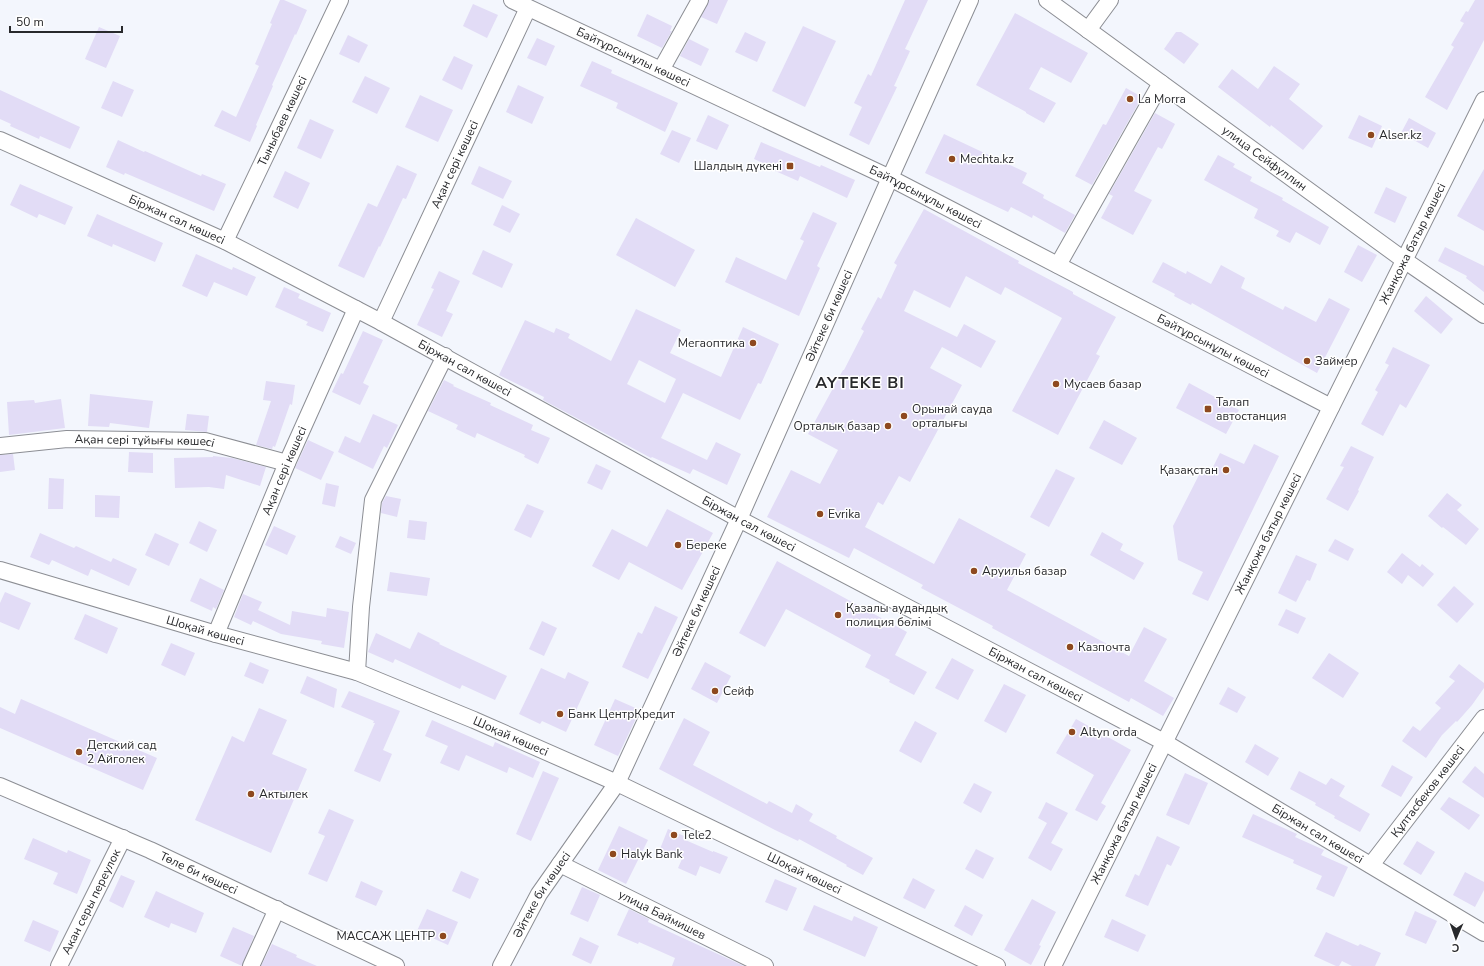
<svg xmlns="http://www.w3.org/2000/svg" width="1484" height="966" font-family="'Nunito Sans',sans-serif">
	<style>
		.building { fill: #e2dcf6; fill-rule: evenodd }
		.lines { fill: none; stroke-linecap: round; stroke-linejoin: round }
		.street-casing { stroke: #8c8e94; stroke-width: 18 }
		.street { stroke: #fff; stroke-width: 16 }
		.poi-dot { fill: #8e491f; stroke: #fff; stroke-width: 1.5 }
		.labels { text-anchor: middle; stroke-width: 3; stroke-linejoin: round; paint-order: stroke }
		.street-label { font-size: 12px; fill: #28292c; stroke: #fff }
		.poi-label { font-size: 12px; fill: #28292c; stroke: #fff; text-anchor: start }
		.district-label { font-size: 16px; font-weight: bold; letter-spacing: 1px; fill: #28292c; stroke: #fff }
	</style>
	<rect width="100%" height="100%" fill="#f3f6fd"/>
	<g class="building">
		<path d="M280,0h4l23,10 -11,25 -1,-1 -23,51 1,1 -17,39 1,1 -7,16 -36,-16 8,-16 14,7 23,-51 -4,-2 17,-40 -2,-1z"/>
		<path d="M709,0h19l-11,24 -16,-7z"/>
		<path d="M905,0h23l-23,49 5,2 -16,35 3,1 -28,58 -20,-10 13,-28 -8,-4 14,-29 3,2z"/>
		<path d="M1475,0h9v40l-37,70 -22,-13 29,-50 -3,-2 13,-22 -4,-2 6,-10 2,1z"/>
		<path d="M473,4l25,11 -11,23 -24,-12z"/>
		<path d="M1015,13l73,40 -17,30 -30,-16 -12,22 27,14 -12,20 -18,-10v-1l-50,-27z"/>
		<path d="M647,14l25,12 -2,5h2l-10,17 -25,-12z"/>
		<path d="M803,26l33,15 -31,66 -33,-16z"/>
		<path d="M99,27l21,9 -14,32 -21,-9z"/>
		<path d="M745,32l21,10 -9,20 -22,-10z"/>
		<path d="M1176,32h5l18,12 -15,20 -20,-15z"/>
		<path d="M348,35l20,10 -9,18 -20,-9z"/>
		<path d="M537,38l18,8 -9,20 -19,-8z"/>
		<path d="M689,39l20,10 -8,17 -21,-10z"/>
		<path d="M454,56l19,9 -11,25 -20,-10z"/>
		<path d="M592,61l20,9 -1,3 67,30 -13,29 -49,-24 2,-5 -38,-17z"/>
		<path d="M1274,66l26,18 -11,15 34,27 -20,24 -32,-25 -1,2 -52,-40 14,-18 26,20z"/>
		<path d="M365,76l25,12 -13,26 -25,-12z"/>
		<path d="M113,81l21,9 -12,27 -21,-9z"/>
		<path d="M518,85l26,12 -12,27 -26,-12z"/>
		<path d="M1126,88l16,9 -50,88 -17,-9 28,-52 3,1z"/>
		<path d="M0,90l80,37 -10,22 -30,-13 -1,3 -29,-13 1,-2 -11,-5z"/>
		<path d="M420,95l33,15 -15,32 -33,-15z"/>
		<path d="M1155,113l20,11 -13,25 -4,-2 -24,44 18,9 -19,35 -32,-17 12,-22 -4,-2z"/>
		<path d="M708,115l21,10 -12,25 -21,-9z"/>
		<path d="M1359,115l23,11 -10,22 -24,-10z"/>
		<path d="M1409,118l27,15 -8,15 -27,-15z"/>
		<path d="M310,119l24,11 -13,29 -24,-11z"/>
		<path d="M672,130l19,8 -12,25 -19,-9z"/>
		<path d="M944,134l83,39 -5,10 22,12 -1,3 32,17 -10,18 -32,-18 -1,3 -21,-11 -3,5 -83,-39z"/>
		<path d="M118,140l26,12 1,-1 56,25 1,-2 24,10 -12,27 -89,-38 -1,2 -18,-8z"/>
		<path d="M761,142l59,25 1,-2 34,15 -8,18 -47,-22 -2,5 -25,-11 1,-2 -20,-9z"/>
		<path d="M1218,155l17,9 -2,3 19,10 -2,4 33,17 -1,2 47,27 -9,18 -24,-13 -6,11 -14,-7 3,-5 -25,-13 4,-9 -54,-29z"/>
		<path d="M397,165l20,9 -11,25 -3,-1 -23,49 -1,-1 -15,32 -26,-12 30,-63 9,4z"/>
		<path d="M479,166l33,15 -9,18 -32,-15z"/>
		<path d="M1484,169v62l-27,-15z"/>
		<path d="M285,171l25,12 -12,26 -25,-12z"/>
		<path d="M20,184l53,23 -8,18 -26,-11 -2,4 -27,-13z"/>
		<path d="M1386,187l21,10 -12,26 -21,-10z"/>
		<path d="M502,205l18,9 -10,19 -17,-8z"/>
		<path d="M924,209l95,52 -1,2 55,29v2l43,23 -20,37 4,2 -42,79 -46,-24 50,-93 -57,-31 -4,8 -35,-19 -16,32 -36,-18 -10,21 53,26 7,-13 32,17 -15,27 -39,-21 -12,21 32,17 -52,97 -11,-6 -16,29 -5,-3 -13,25 69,37 25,-46 67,36 -19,36 122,66 15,-29 23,12 -23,42 30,17 -11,18 -32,-18 -2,4 -137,-74 1,-2 -72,-38 2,-3 -69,-37 -5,10 -82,-41 24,-47 29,14 18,-34 -30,-16 35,-64h1l20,-39 -3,-2 17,-32 3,2 16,-34 -3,-2z"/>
		<path d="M813,212l24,11 -20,43 3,2 -21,48 -74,-34 11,-25 50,23 18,-39 -4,-2z"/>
		<path d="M97,214l66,29 -8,19 -42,-18 -1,3 -25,-11z"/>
		<path d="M636,218l59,32 -20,37 -59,-32z"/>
		<path d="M1358,245l19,10 -15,27 -18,-10z"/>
		<path d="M1445,247l39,19v26l-18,-14 1,-2 -29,-15z"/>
		<path d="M483,250l30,14 -11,24 -30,-14z"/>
		<path d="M196,254l36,16 1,-3 23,10 -9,19 -33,-14 -7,15 -25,-11z"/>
		<path d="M1163,262l23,12 1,-3 24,13 10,-19 24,13 -4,10 42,22 2,-4 31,16 13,-24 21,11 -33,64 -125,-70 -1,2 -17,-9 1,-2 -23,-12z"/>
		<path d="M439,271l21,10 -14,30 7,3 -11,23 -25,-12 17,-36 -3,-1z"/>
		<path d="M284,287l16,7 -2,4 33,15 -8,19 -17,-7 2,-3 -33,-15z"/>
		<path d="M1426,296l27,23 -12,15 -27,-23z"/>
		<path d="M636,309l45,21 -11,23 51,24 22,-50 36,17 -18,40 -3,-1 -18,37 -57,-27 -22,45 46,22 9,-18 25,12 -14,31 -34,-16 -3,5 -38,-17 -1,1 -108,-58 1,-3 -45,-22 26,-55 29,13 2,-5 14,6 -2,4 43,23zM639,360l37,19 -11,24 -38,-19z"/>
		<path d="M363,331l20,9 -20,43 6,3 -9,19 -28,-13 9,-19 2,1z"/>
		<path d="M1393,347l37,18 -24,43 -6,-4 -17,32 -22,-12 17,-32 -3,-2 14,-25 -4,-2z"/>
		<path d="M444,380l10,5 -1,1 38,17 -1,2 43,20 -2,5 19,8 -12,26 -14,-7 1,-2 -48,-22 -2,5 -19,-9 2,-4 -30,-14z"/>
		<path d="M266,381l29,4 -3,20 -2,-1 -15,43 -2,-1 -1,3 -16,-4 15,-44 -8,-1z"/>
		<path d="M1189,383l50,27 -13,24 -50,-26z"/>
		<path d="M90,394l63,7 -4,27 -39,-5 -1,4 -21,-1z"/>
		<path d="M61,399l4,29 -56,7 -2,-33 27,-2 1,3z"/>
		<path d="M187,414l22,2 -2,16 -22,-2z"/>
		<path d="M373,414l25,11 -11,23 -3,-2 -11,23 -35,-17 7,-16 15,7z"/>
		<path d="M1104,420l33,18 -15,27 -33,-17z"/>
		<path d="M308,440l26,12 -13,28 -26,-12z"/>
		<path d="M1254,444l25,12 -71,145 -16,-7 11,-22 -25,-12 -5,-34 28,-55 8,4 11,-22 24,11z"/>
		<path d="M1351,446l23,11 -16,33 1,1 -11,20 -22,-12 18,-32 -4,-1z"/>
		<path d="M129,452l24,1v20l-25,-1z"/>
		<path d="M13,454l2,16 -15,2v-17z"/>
		<path d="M213,456l19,2 34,9 -6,19 -34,-11 -2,14 -15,-2 -34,1 -1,-30 39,-1z"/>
		<path d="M596,464l15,7 -9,19 -15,-7z"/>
		<path d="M1056,469l19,9 -26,49 -19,-10z"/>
		<path d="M49,478l15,1 -1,30h-15z"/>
		<path d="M326,483l13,3 -4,21 -13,-3z"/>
		<path d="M1447,493l15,12 -5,5 22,19 -13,16 -23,-18 -1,1 -14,-12z"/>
		<path d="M95,495l25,1 -1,22 -24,-1z"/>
		<path d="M386,496l15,3 -4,18 -16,-4 1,-10z"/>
		<path d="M527,504l17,7 -13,27 -17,-8z"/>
		<path d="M667,509l46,24 -31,57 -53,-28 -10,18 -27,-14 20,-37 35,18z"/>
		<path d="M409,520l18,2 -2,18 -18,-2z"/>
		<path d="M199,521l18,9 -10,22 -18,-9z"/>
		<path d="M274,526l22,10 -9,19 -22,-10z"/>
		<path d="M1102,532l21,12 -3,6 24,13 -10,17 -44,-25z"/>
		<path d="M40,533l34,15 2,-2 35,16 2,-4 24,11 -8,17 -38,-17 -3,7 -36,-16 -3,5 -19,-8z"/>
		<path d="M155,533l24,11 -10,22 -24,-11z"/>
		<path d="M340,536l16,7 -5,11 -16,-7z"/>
		<path d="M1335,539l19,10 -6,12 -20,-10z"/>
		<path d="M1402,553l18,14 2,-3 12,10 -11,13 -15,-12 -6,9 -15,-12z"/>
		<path d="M1296,555l21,9 -7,17 -3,-1 -11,22 -18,-9z"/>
		<path d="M777,561l130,71 -12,23 32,17 -13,23 -25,-13 1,-2 -25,-13 6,-12 -85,-46 -21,38 -26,-14z"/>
		<path d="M390,572l40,6 -3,18 -40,-5z"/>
		<path d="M200,578l24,12 -8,19 -3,-2 -1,4 -22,-10z"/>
		<path d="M1454,586l20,18 -17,19 -20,-18z"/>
		<path d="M5,592l26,11 -12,27 -19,-8v-19z"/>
		<path d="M243,594l19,8 -4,8 32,15 2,-14 34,6 1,-9 22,4 -5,36 -23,-4 1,-3 -41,-7 -28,-13 -2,4 -17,-8z"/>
		<path d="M655,606l23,11 -30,62 -26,-12 16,-35 4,2z"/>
		<path d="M1286,609l20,9 -8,16 -20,-9z"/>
		<path d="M85,614l33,14 -11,26 -33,-15z"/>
		<path d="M542,621l15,7 -13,28 -15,-7z"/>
		<path d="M418,632l22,11 -1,1 68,32 -12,24 -33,-15 -2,4 -65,-30 -2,4 -25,-11 8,-19 34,16z"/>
		<path d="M171,643l24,10 -10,23 -24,-11z"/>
		<path d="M1329,653l30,20 -16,25 -31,-20z"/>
		<path d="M952,658l22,12 -16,30 -23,-12z"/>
		<path d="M250,662l19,8 -6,14 -19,-8z"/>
		<path d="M705,662l26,14 -14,27 -26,-14z"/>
		<path d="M1459,664l25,19v5l-12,17 -15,17 -1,-1 -14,14 -16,23 -24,-17 11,-15 7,5 21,-23 -6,-5 20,-22 -6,-4z"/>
		<path d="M541,668l24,11 3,-7 21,10 -23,50 -24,-11 -2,3 -21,-10z"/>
		<path d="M307,676l30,13 -3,19 -34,-15z"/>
		<path d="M1004,684l22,11 -20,38 -22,-12z"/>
		<path d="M1228,687l18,10 -9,16 -18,-9z"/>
		<path d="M349,691l51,20 -17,39 9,4 -12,28 -26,-11 21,-48h-2l1,-2 -33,-14z"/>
		<path d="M21,699l136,59 -14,32 -143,-62v-21l15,7z"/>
		<path d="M615,699l25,11 -22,46 -24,-11z"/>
		<path d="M259,708l28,12 -15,34 35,15 -36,84 -76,-33 37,-84 12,6z"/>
		<path d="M684,718l26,14 -17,33 74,39 2,-3 23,12 4,-9 17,10 -4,7 28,15 -1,2 37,20 -10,17 -17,-9 1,-1 -48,-26 -1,2 -23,-11 -116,-61z"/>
		<path d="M1076,719l55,31 -30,53 5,3 -9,15 -22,-11 19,-35 -38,-22z"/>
		<path d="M432,720l61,27 2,-5 45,20 -7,16 -24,-11 -2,6 -41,-18 -7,16 -19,-8 8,-17 -23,-10z"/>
		<path d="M915,721l22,12 -16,30 -22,-12z"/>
		<path d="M1255,744l24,14 -11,18 -23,-14z"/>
		<path d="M1392,765l21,12 -12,20 -20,-11z"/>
		<path d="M1475,766l9,8v24l-22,-16z"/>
		<path d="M543,771l16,7 -28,63 -15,-7z"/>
		<path d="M1299,771l27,14 5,-7 14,8 -6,10 31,18 -10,18 -26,-14 1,-2 -20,-11 1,-2 -26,-14z"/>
		<path d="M1185,773l23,10 -19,42 -23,-10z"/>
		<path d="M974,783l18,9 -11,21 -18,-10z"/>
		<path d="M1449,797l31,18 -11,15 -29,-21z"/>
		<path d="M1046,802l22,11 -17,30 12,6 -12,22 -23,-13 19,-35 -9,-5z"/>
		<path d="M329,809l25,11 -27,62 -19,-8 17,-38 -7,-3z"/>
		<path d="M1253,814l44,20 -2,3 29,13 -3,5 27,12 -14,30 -18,-8 6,-13 -29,-13 1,-3 -52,-23z"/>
		<path d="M619,826l29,14 -22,44 -28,-14z"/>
		<path d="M668,829l16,7 -1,3 30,13v-1l15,6 -8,17 -20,-8 -4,10 -18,-8 4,-9 -22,-10z"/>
		<path d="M1157,836l23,11 -9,19 -4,-2 -19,42 -23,-10 10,-22 4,2z"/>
		<path d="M33,838l34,15 1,-3 23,10 -14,34 -24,-10 5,-11 -34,-14z"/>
		<path d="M1417,841l18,11 -14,23 -18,-11z"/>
		<path d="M976,849l18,9 -11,21 -18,-10z"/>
		<path d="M461,871l18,8 -9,20 -18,-8z"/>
		<path d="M1465,872l19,10v8l-9,17 -22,-12z"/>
		<path d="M121,875l14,6 -12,27 -14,-7z"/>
		<path d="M913,878l22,12 -10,19 -22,-11z"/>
		<path d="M775,879l22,9 -10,23 -22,-9z"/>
		<path d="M361,881l22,10 -7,15 -21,-9z"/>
		<path d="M582,887l18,8 -12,27 -18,-8z"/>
		<path d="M156,891l48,22 -8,20 -25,-10 -2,5 -25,-11z"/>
		<path d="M1032,899l24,13 -17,33 2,1 -10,19 -27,-15z"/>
		<path d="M814,905l38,16 2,-5 24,11 -13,30 -62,-27z"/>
		<path d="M965,905l18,10 -11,21 -18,-10z"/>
		<path d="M427,909l31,13 -10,23 -31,-14z"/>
		<path d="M629,909l20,10 -1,3 96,44h-72l3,-8 -36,-16 -1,2 -21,-9z"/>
		<path d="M1415,911l22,10 -11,23 -21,-9z"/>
		<path d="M1112,919l34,16 -8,17 -34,-15z"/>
		<path d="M33,920l26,11 -9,21 -26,-11z"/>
		<path d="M233,927l21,9 -12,30 -22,-10z"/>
		<path d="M1326,932l32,14 2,-2 21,9 -6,13h-23l-10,-5 -3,5h-3l-22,-10z"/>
		<path d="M580,937l19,9 -8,18 -19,-9z"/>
		<path d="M272,944l25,11 -1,2 21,9h-56z"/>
	</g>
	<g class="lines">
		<g class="street-casing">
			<g id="street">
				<path id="s1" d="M512,0l378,178 441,229"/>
				<path id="s2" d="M1047,0l357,260 80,55"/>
				<path d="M1088,30l22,-30"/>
				<path d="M661,70l39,-70"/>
				<path id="s3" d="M0,140l225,101 156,81 358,197 425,223 320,191"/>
				<path id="s4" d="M225,241l115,-241"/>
				<path d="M1058,265l103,-182"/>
				<path id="s5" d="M381,322l147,-314"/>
				<path id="s6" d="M0,446l67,-7 138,2 82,22"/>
				<path id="s7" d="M0,570l216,64 141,38 117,48 143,63 380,183"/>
				<path id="s8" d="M216,634l71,-171 69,-154"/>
				<path d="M357,672l4,-65 12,-107 72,-144"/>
				<path id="s9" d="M0,786l150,64 246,116"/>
				<path id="s10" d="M560,864l205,102"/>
				<path id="s11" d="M1371,865l113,-147"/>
				<path id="s12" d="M59,966l64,-128"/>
				<path d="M251,966l26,-57"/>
				<path id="s13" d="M501,966l38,-72 78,-111 122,-264 151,-341 80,-178"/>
				<path id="s14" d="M1053,966l431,-866"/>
			</g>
		</g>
		<use href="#street" class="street"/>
	</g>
	<g class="poi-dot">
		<circle cx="1130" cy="99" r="4"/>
		<circle cx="1371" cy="135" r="4"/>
		<circle cx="952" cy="159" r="4"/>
		<rect x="786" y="162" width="8" height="8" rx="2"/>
		<circle cx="753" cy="343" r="4"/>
		<circle cx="1307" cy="361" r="4"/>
		<circle cx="1056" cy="384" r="4"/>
		<rect x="1204" y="405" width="8" height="8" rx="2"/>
		<circle cx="904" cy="416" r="4"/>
		<circle cx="888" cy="426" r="4"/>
		<circle cx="1226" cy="470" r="4"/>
		<circle cx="820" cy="514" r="4"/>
		<circle cx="678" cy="545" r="4"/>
		<circle cx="974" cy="571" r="4"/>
		<circle cx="838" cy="615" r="4"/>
		<circle cx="1070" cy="647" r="4"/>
		<circle cx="715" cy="691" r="4"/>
		<circle cx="560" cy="714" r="4"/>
		<circle cx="1072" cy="732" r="4"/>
		<circle cx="79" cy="752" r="4"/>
		<circle cx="251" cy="794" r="4"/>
		<circle cx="674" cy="835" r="4"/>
		<circle cx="613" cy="854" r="4"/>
		<circle cx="443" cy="936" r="4"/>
	</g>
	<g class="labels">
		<g class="street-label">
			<text dy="4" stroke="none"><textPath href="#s1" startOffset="134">Байтұрсынұлы көшесі</textPath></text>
			<text dy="4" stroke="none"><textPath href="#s4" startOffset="133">Тыныбаев көшесі</textPath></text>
			<text dy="4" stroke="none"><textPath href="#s2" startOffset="269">улица Сейфуллин</textPath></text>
			<text dy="4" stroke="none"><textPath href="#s5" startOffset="174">Ақан сері көшесі</textPath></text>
			<text dy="4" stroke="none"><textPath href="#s1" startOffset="458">Байтұрсынұлы көшесі</textPath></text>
			<text dy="4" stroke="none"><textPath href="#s3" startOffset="194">Біржан сал көшесі</textPath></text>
			<text dy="4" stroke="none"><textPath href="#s14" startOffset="807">Жанқожа батыр көшесі</textPath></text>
			<text dy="4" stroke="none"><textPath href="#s13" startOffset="730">Әйтеке би көшесі</textPath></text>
			<text dy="4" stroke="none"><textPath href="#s1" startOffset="782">Байтұрсынұлы көшесі</textPath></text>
			<text dy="4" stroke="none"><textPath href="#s3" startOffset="518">Біржан сал көшесі</textPath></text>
			<text dy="4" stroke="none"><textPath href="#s6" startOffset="145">Ақан сері тұйығы көшесі</textPath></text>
			<text dy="4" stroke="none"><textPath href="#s8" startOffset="177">Ақан сері көшесі</textPath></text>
			<text dy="4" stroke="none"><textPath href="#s3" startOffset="842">Біржан сал көшесі</textPath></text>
			<text dy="4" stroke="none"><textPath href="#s14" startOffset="483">Жанқожа батыр көшесі</textPath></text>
			<text dy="4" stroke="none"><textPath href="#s13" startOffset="406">Әйтеке би көшесі</textPath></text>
			<text dy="4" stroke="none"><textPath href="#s7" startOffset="214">Шоқай көшесі</textPath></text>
			<text dy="4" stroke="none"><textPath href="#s3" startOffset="1166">Біржан сал көшесі</textPath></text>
			<text dy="4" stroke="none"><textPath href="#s7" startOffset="538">Шоқай көшесі</textPath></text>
			<text dy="4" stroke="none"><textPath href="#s11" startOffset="93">Құлтасбеков көшесі</textPath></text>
			<text dy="4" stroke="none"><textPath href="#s14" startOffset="159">Жанқожа батыр көшесі</textPath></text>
			<text dy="4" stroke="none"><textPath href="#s3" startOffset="1490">Біржан сал көшесі</textPath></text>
			<text dy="4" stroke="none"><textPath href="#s9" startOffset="217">Төле би көшесі</textPath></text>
			<text dy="4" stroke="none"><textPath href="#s7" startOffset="862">Шоқай көшесі</textPath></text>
			<text dy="4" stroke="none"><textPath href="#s13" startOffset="82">Әйтеке би көшесі</textPath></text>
			<text dy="4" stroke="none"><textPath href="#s12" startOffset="72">Акан серы переулок</textPath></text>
			<text dy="4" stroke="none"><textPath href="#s10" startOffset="114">улица Баймишев</textPath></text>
		</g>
		<g class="poi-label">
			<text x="1138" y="103">La Morra</text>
			<text x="1379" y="139">Alser.kz</text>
			<text x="960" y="163">Mechta.kz</text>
			<text x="782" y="170" text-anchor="end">Шалдың дүкені</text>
			<text x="745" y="347" text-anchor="end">Мегаоптика</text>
			<text x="1315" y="365">Займер</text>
			<text x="1064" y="388">Мусаев базар</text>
			<text x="1216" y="406">Талап<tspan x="1216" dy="14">автостанция</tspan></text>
			<text x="912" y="413">Орынай сауда<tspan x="912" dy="14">орталығы</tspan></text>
			<text x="880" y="430" text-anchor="end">Орталық базар</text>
			<text x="1218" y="474" text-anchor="end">Қазақстан</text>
			<text x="828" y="518">Evrika</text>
			<text x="686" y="549">Береке</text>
			<text x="982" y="575">Аруилья базар</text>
			<text x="846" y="612">Қазалы аудандық<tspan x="846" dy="14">полиция бөлімі</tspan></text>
			<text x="1078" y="651">Казпочта</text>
			<text x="723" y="695">Сейф</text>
			<text x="568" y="718">Банк ЦентрКредит</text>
			<text x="1080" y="736">Altyn orda</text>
			<text x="87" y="749">Детский сад<tspan x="87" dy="14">2 Айголек</tspan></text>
			<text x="259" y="798">Актылек</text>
			<text x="682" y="839">Tele2</text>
			<text x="621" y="858">Halyk Bank</text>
			<text x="435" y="940" text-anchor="end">МАССАЖ ЦЕНТР</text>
		</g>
		<g class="district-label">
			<text x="860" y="388">AYTEKE BI</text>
		</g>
	</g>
	<g transform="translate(1456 938) rotate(182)" stroke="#ffffff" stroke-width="3" paint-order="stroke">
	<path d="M0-3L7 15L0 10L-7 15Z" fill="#28292c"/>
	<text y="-6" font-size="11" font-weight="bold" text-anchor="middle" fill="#28292c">С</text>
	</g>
	<path d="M10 26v6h112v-6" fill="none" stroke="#28292c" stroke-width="2"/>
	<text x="16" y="26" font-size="12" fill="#28292c" stroke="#ffffff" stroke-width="3" paint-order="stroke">50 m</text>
</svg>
